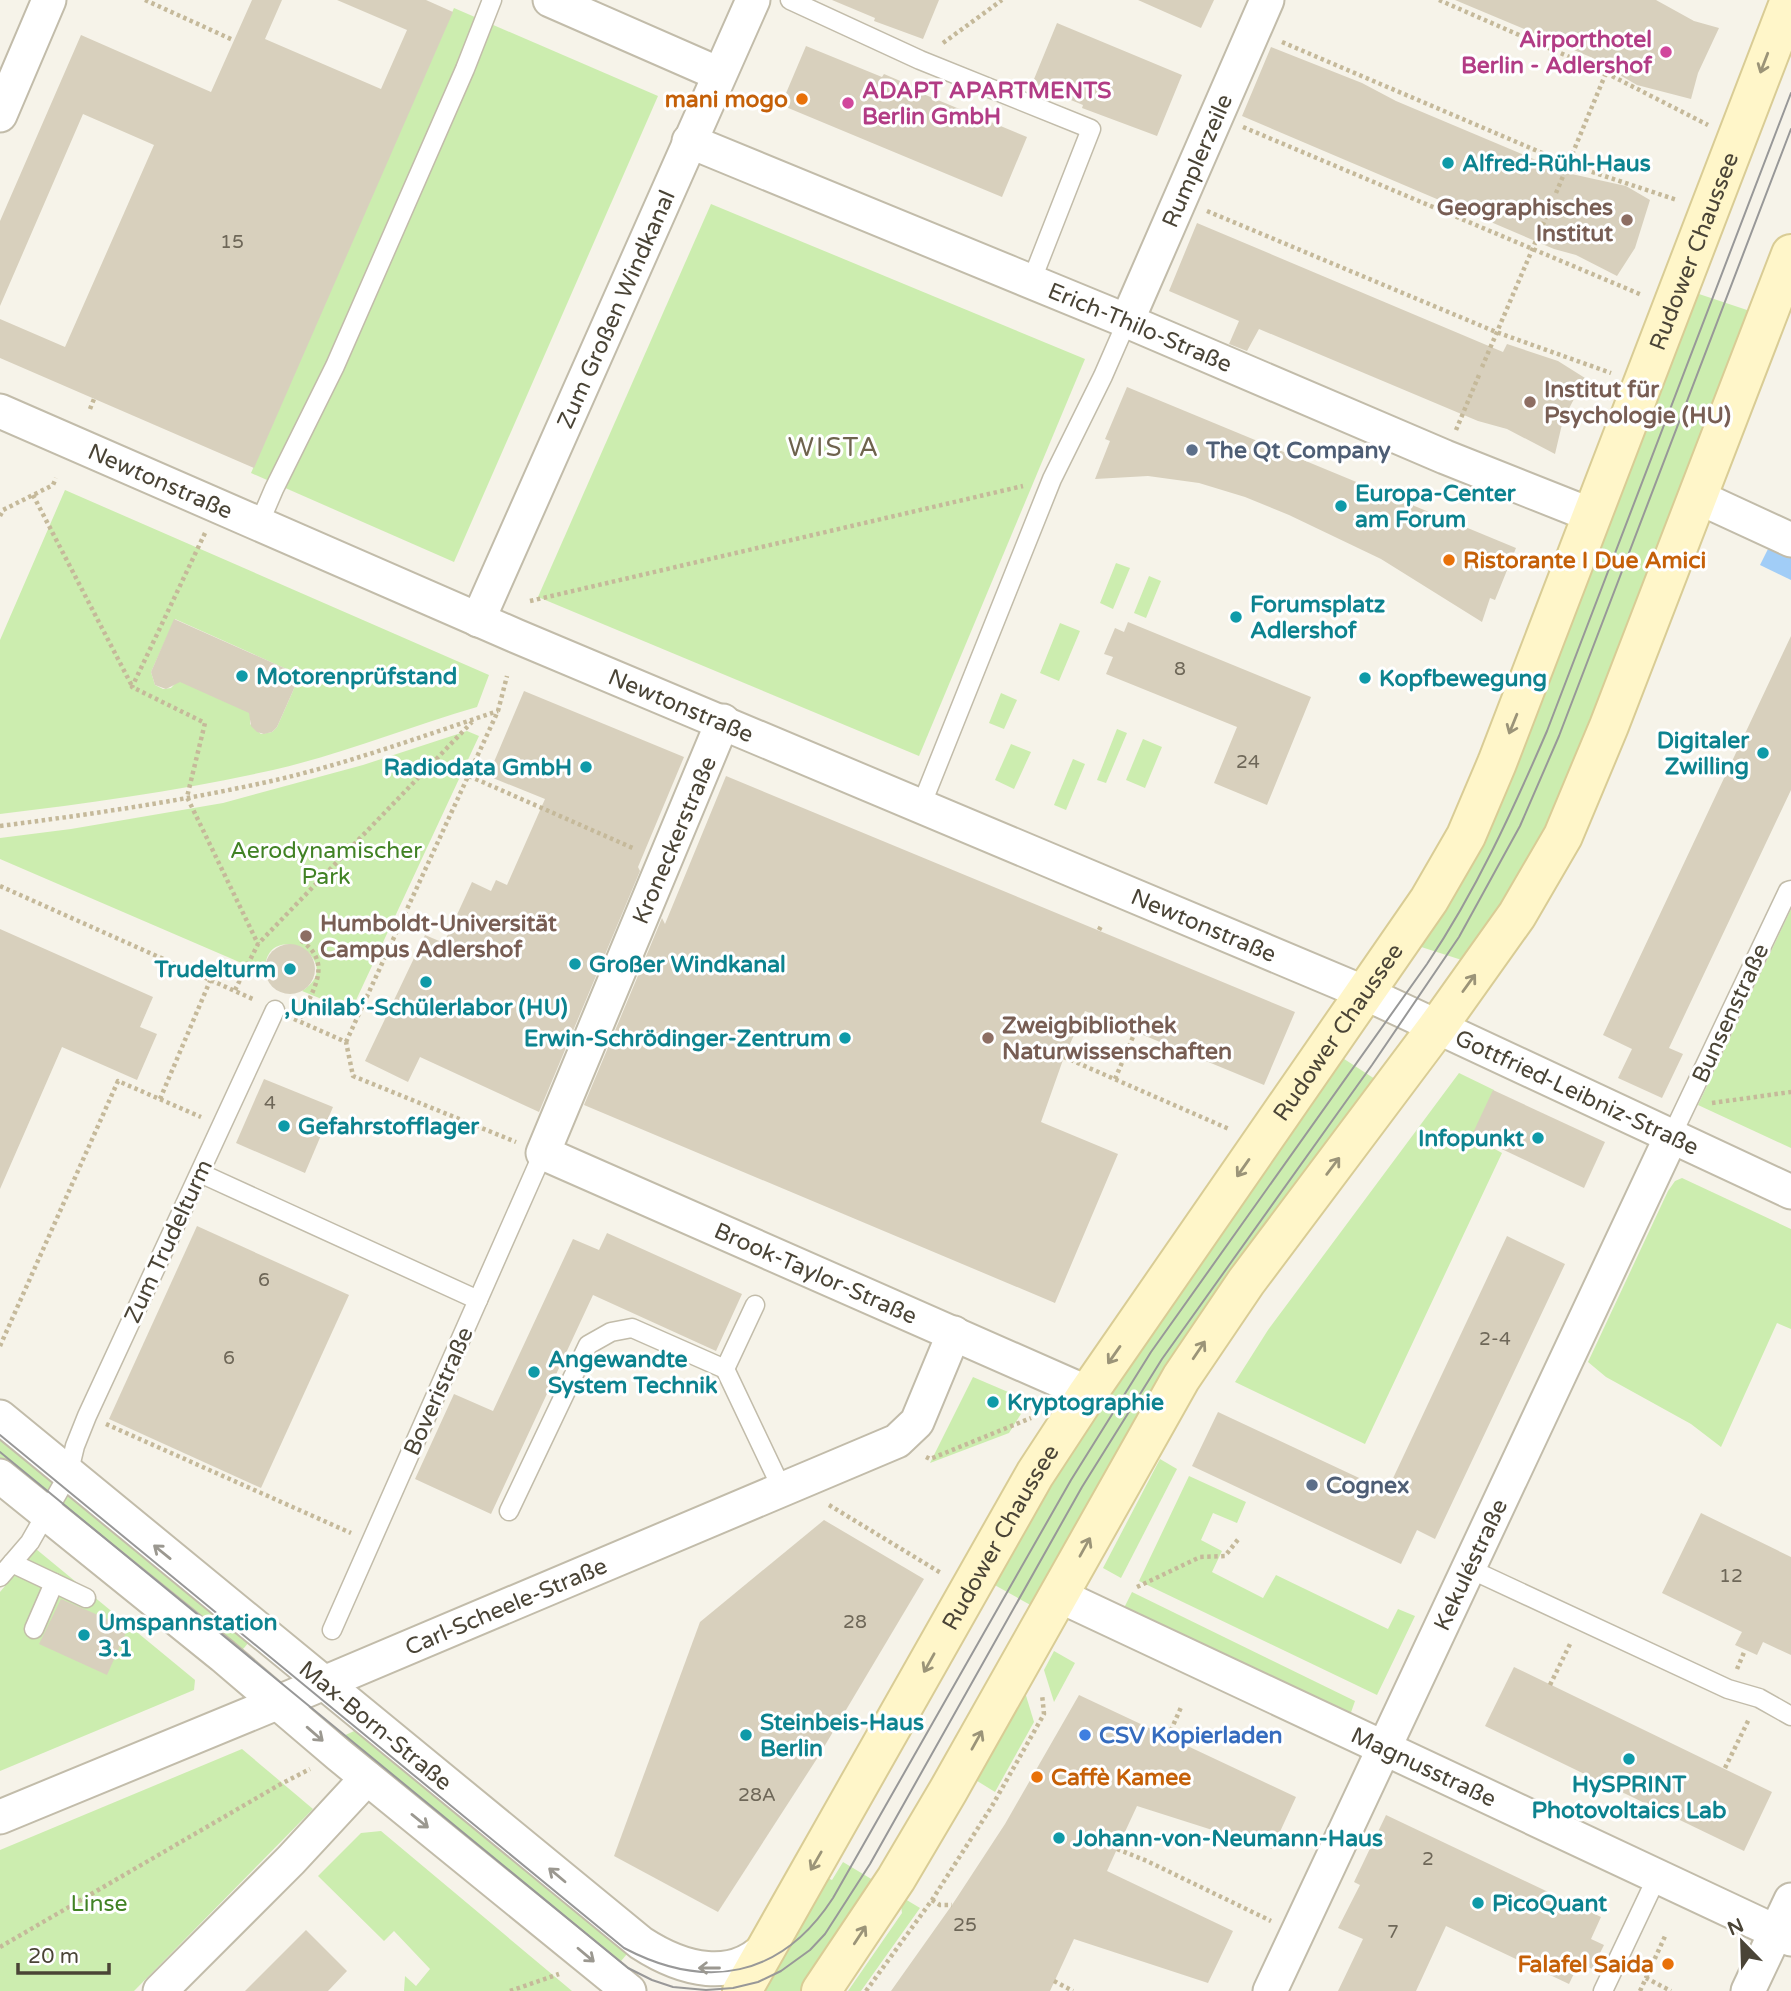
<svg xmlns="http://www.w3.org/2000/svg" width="1791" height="1991" font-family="'Varela Round',sans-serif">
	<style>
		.green { fill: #ccedaf; fill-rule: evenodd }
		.water { fill: #a1cdf7 }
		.building { fill: #d8d0bd }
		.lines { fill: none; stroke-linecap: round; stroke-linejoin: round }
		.service-casing { stroke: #c2bcaa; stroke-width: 21 }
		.minor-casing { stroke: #c2bcaa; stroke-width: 37 }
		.secondary-casing { stroke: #d9cc95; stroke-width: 42 }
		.path { stroke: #c5b99a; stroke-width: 4.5; stroke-dasharray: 3.5 3.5; stroke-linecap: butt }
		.service { stroke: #fff; stroke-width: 18 }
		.minor { stroke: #fff; stroke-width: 33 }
		.secondary { stroke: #fff6c9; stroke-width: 38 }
		.tram { stroke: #989898; stroke-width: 2 }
		.oneway { stroke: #9b9478 }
		.oneway2 { stroke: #9b9890 }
		.hotel-dot { fill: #d1479c; stroke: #fff; stroke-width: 2.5 }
		.food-dot { fill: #e8710a; stroke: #fff; stroke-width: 2.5 }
		.culture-dot { fill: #0f9aa8; stroke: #fff; stroke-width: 2.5 }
		.education-dot { fill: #8d6e63; stroke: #fff; stroke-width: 2.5 }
		.service-dot { fill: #5c6f8a; stroke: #fff; stroke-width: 2.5 }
		.shop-dot { fill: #3f7fe0; stroke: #fff; stroke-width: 2.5 }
		.labels { text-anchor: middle; stroke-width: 6; stroke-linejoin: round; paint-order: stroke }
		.number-label { font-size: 19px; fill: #6e6758 }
		.hotel-label { font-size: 23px; font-weight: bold; fill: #b23c85; stroke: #fff; text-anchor: end }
		.food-label { font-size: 23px; font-weight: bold; fill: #c56008; stroke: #fff; text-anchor: end }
		.street-label { font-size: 23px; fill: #4a4436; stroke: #fff }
		.culture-label { font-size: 23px; font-weight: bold; fill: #0d838f; stroke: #fff; text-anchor: start }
		.education-label { font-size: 23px; font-weight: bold; fill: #785e54; stroke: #fff; text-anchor: start }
		.service-label { font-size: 23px; font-weight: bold; fill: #4e5e75; stroke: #fff; text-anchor: start }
		.park-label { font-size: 23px; fill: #418224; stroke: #fff }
		.shop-label { font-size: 23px; font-weight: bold; fill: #366cbe; stroke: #fff; text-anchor: start }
		.quarter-label { font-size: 26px; letter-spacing: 2px; fill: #6e634d; stroke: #fff }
	</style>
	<rect width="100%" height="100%" fill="#f6f3e9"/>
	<g class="green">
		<path d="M454,8l204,88 -204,466 -203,-89z"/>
		<path d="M711,204l374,155 -166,397 -381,-159z"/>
		<path d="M1693,292l60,20 -86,228 -131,316 -68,106 -53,-17z"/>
		<path d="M65,490l424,185 -12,32c-68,20 -135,47 -204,63 -90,20 -182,33 -273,44v-174zM175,619l125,56 -23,52 -5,5 -11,2 -11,-10v-6l6,-23 -59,-35 -26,28 -8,1 -8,-4 -4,-13z"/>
		<path d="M1116,563l14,5 -17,41 -13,-6z"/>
		<path d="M1149,576l12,5 -15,37 -12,-5z"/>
		<path d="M1060,623l20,8 -21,50 -19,-8z"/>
		<path d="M1001,693l16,7 -13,29 -15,-6z"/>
		<path d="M1117,729l10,4 -21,50 -9,-3z"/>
		<path d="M467,731l12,5 -128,275 -49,-20c49,-31 -39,-77 -37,-18l-265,-114v-21l71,-9 152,-26 140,-38z"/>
		<path d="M1143,739l19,8 -17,41 -19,-8z"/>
		<path d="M1011,744l20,8 -17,37 -19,-9z"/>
		<path d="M1073,759l12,5 -19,46 -12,-5z"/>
		<path d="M1791,909v239l-93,-43z"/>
		<path d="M1338,1055l40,26 -344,526 -43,-24 68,-117z"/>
		<path d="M1459,1073l35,17 -21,47 29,16 -137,291 -130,-62 33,-52z"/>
		<path d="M1682,1178l109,51v100l-14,-6 -56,124 -30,-23 -85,-47 -18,-15 80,-171 7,-10z"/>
		<path d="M973,1377l56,24 -20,32 -79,30z"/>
		<path d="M0,1429l253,208 -9,11 -11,8 -233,-192z"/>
		<path d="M1160,1459l17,10 -56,109 -18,-10z"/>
		<path d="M1189,1476l57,26 -9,21 -24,-10 -12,27 21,11 -10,21 51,26 13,-23 112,54 10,-20 17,7 -38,79 -238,-114z"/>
		<path d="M36,1549l159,131 -1,10 -194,81v-179z"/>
		<path d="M1132,1592l223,109 -7,20 -227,-107z"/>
		<path d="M1054,1651l21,12 -21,39 -10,-32z"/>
		<path d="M1024,1689l10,33 -39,70 -21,-13z"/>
		<path d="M363,1727l265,219 -1,8 -11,13 -275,-230z"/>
		<path d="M242,1749l71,60 -179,182h-134v-141z"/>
		<path d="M381,1831l191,160h-168l1,-15 11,10 14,-17 -36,-38 -10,10 -66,-65 43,-43z"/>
		<path d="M843,1862l35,21 -75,108h-45l65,-115 9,4z"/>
		<path d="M905,1899l15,9 -59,83h-13l54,-78 -1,-7z"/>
	</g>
	<path class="water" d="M1769,547l22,10v23l-31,-15z"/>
	<g class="building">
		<path d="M252,0h30l-17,39 116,50 26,-59 -70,-30h89l27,12 -199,456 -254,-110v-39l65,28 89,-202 -71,-31 -83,192v-85l81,-186 130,57z"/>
		<path d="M832,0h107l-16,39 -49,-18 1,-3z"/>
		<path d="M1138,0h76l-13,28z"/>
		<path d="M1455,0h201l38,21 25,7 -21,45 -7,26 -54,-14 -19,-11 1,-5z"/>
		<path d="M1057,23l125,52 -25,61 -75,-28 1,-3 -51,-21z"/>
		<path d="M806,46l76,31 2,-3 21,9 -1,3 123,51 -25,60 -221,-92z"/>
		<path d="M1271,47l91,36 34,18 171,72 59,13 24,14 -15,48 -18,28 -41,-21 -22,-6 -312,-133z"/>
		<path d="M1197,223l306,129 4,-8 51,17 27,17 -22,42 -8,34 -48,-25 -29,-8 -219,-92 -12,22 -18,-7 10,-23 -70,-30z"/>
		<path d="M1127,387l389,161 -21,52 -5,-2 -8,24 -101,-63 -92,-44 -44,-18 -46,-14 -51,-7 -53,3 15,-38 -5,-2z"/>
		<path d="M174,619l126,56 -23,52 -5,5 -8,2 -7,-2 -6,-6 -2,-13 -69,-31 -14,7 -11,-4 -4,-13z"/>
		<path d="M1128,622l183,75 -44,108 -53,-22 23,-56 -131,-53 7,-17 -9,-3 11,-26 9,4z"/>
		<path d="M1791,636v154l-122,258 14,6 -21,44 -44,-20 14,-29 -29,-14z"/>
		<path d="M524,691l160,66 -46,110 2,4 -101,241 -119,-55 -12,25 -43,-21 60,-126 19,8 28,-61 19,9 5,-11 11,5 38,-86 -57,-23z"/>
		<path d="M726,776l569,236 -31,73 -179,-74 -21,46 -23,65 77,32 -63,149 -471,-198 78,-187 3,6z"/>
		<path d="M0,929l153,68 -13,30 17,7 -20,46 -75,-33 -62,142z"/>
		<circle cx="290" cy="969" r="25"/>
		<path d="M264,1079l69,28 -28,66 -69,-30z"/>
		<path d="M1493,1090l112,52 -21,46 -112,-53z"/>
		<path d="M197,1226l152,69 -88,193 -152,-69z"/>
		<path d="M607,1233l135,61 -26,57 -123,-56 -102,219 -76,-35 39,-85 39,17 80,-172 26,11z"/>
		<path d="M1507,1236l58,28 -130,275 -18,-9 -16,34 -209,-98 26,-54 169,79z"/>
		<path d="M1701,1513l90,44v98l-28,-13 -6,13 -22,-10 7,-13 -80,-39z"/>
		<path d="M824,1520l100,59 -106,178 -100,155 -104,-56 86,-234z"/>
		<path d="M61,1599l67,29 -21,47 -68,-31z"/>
		<path d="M1514,1667l258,125 -28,59 -259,-125z"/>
		<path d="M1079,1695l217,102 -24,52 -135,-43 -20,43 -10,22 126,60 -25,52 -134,-44 -24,52h-159l61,-86 53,-81z"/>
		<path d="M1386,1815l215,102 -10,22 13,6 -12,24 -13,-6 -10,21 -123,-58 -30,65h-78l25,-52 -25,-11 22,-43 -6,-3z"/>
		<path d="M306,1930l41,41 -19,20h-83z"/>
	</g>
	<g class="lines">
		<g class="service-casing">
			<g id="service">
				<path d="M790,0l130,60 171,69 -60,153"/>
				<path d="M259,524l15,-35 61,-123 130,-297 27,-69"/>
				<path d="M921,806l131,-327 51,-103 24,-55"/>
				<path d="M1671,1137l117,-246 3,-1"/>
				<path d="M200,1173l278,127"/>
				<path d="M725,1369l30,-64"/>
				<path d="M509,1511l79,-166 23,-13 21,-4 93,41 57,120"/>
				<path d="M12,1563l74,35"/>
				<path d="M1470,1569l258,120 31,9 32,18"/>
				<path d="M0,1577l30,-35 38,-67 7,-29 12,-30 188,-406"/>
				<path d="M34,1629l20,-46"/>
				<path d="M332,1630l211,-477"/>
				<path d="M1603,1991l54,-114"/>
			</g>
		</g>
		<g class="minor-casing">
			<g id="minor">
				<path d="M550,0l169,74"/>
				<path d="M0,115l49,-115"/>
				<path id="s1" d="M689,141l438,180 318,136 146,58"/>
				<path id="s2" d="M1127,321l140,-321"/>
				<path id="s3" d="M0,411l516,225 849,357 426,199"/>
				<path d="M1698,497l93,43"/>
				<path id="s4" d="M478,620l275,-620"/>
				<path id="s5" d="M723,721l-180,432 545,240"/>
				<path id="s6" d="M0,1417l641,526c40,26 93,42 129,0"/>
				<path d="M0,1476l223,180 116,99 290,236"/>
				<path id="s7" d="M1058,1595l733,344"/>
				<path id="s8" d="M0,1817l279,-115 618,-261 20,-19 37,-89"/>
				<path d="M160,1991l131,-131 76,-82"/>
				<path id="s9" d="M1270,1991l401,-854"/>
				<path d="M1748,1991l43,-91"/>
			</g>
		</g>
		<g class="secondary-casing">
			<g id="secondary">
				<path id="s10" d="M742,1991l293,-517 53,-81 341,-493 37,-64 31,-73 293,-763"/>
				<path d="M821,1991l75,-112 52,-88 233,-413 65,-96 192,-256 79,-111 46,-79 46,-110 182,-472"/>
			</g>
		</g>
		<g class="path">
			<path d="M145,0l88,40"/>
			<path d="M1439,0l167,73 102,52"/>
			<path d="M1282,42l286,122 109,36"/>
			<path d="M943,43l59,-43"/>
			<path d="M1243,127l399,168"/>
			<path d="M1556,193l50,-120"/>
			<path d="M1207,211l289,121 115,41"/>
			<path d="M1482,367l71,-166"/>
			<path d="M90,409l4,-10"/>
			<path d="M1456,430l23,-55"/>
			<path d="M33,495l99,191"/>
			<path d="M0,516l3,-6 50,-25 3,-7"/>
			<path d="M205,533l-73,154 73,36 -18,74 71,147"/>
			<path d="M530,601l493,-115"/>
			<path d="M469,776l166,73"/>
			<path d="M0,826c85,-11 169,-23 253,-41 83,-17 164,-47 245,-74"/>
			<path d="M0,886l255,114"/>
			<path d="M1099,930l3,-6"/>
			<path d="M235,990l23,-46 214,-222"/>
			<path d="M300,1018c13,-28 34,-56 0,-78"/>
			<path d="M294,1019l52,23 7,34 163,66"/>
			<path d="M346,1042l152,-331 9,-35"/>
			<path d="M1064,1057l165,72"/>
			<path d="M1115,1079l20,-47"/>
			<path d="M160,1099l50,-118"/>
			<path d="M1712,1103l79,-11"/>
			<path d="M0,1346l118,-265 83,36"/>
			<path d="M106,1424l245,109"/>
			<path d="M926,1457l4,2 101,-41"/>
			<path d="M829,1505l112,68"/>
			<path d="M1137,1587l63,-30 25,-1 15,-19"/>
			<path d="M1737,1669l8,-19"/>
			<path d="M1550,1685l21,-43"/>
			<path d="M1168,1737l14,-32"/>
			<path d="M1725,1768l24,-49"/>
			<path d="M1117,1849l30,12 124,60"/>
			<path d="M932,1900l8,5h12"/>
			<path d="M0,1947l279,-162 31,-16"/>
			<path d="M1646,1978l20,-44"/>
			<path d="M1054,1981l19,10"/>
			<path d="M510,1991l49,-17"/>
			<path d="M866,1991l66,-91 60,-94 52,-92 -2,-20"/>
			<path d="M1640,1991l6,-13 25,13"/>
		</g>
		<use href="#service" class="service"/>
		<use href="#minor" class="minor"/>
		<use href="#secondary" class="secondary"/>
		<g class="tram">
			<path d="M0,1435l624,513c82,43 157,30 209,-50l238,-418 80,-128 276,-388c49,-73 85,-152 120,-233l244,-638"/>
			<path d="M0,1452l628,516 24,12 21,7 33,3 27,-2 25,-6 23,-11 29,-21 15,-16 45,-70 212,-377 80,-128 210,-294 87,-128 61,-111 39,-90 232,-607"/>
		</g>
	</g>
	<defs><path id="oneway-shaft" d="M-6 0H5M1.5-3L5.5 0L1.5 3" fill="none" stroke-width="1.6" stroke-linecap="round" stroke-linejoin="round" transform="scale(1.75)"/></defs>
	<g class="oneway">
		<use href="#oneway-shaft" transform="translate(1764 63) rotate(111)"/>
		<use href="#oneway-shaft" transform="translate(1513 724) rotate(112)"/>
		<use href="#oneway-shaft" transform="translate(1469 983) rotate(-54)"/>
		<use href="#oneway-shaft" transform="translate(1333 1166) rotate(-53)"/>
		<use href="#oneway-shaft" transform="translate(1243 1168) rotate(125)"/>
		<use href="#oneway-shaft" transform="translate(1199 1350) rotate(-56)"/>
		<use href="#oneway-shaft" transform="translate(1114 1355) rotate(125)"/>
		<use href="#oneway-shaft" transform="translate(1085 1547) rotate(-61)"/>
		<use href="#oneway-shaft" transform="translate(929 1663) rotate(119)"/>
		<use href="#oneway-shaft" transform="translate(977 1740) rotate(-61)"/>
		<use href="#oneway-shaft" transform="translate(816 1861) rotate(120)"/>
		<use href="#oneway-shaft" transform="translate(860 1935) rotate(-57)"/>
	</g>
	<g class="oneway2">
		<use href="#oneway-shaft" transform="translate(162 1552) rotate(-141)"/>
		<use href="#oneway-shaft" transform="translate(315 1734) rotate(41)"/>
		<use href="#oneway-shaft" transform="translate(420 1821) rotate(39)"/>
		<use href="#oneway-shaft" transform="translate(557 1875) rotate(-140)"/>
		<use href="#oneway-shaft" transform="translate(586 1955) rotate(40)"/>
		<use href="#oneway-shaft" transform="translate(709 1968) rotate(-180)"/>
	</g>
	<g class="hotel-dot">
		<circle cx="1666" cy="52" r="7"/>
		<circle cx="848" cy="103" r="7"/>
	</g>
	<g class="food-dot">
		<circle cx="802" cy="99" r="7"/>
		<circle cx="1449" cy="560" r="7"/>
		<circle cx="1037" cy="1777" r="7"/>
		<circle cx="1668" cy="1964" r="7"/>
	</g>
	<g class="culture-dot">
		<circle cx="1448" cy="163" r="7"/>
		<circle cx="1341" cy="506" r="7"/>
		<circle cx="1236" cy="617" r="7"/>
		<circle cx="242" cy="676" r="7"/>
		<circle cx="1365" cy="678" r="7"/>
		<circle cx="1763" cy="753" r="7"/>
		<circle cx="586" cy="767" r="7"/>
		<circle cx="575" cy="964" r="7"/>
		<circle cx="290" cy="969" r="7"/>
		<circle cx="426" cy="982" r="7"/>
		<circle cx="845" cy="1038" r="7"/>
		<circle cx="284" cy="1126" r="7"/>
		<circle cx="1538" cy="1138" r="7"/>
		<circle cx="534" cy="1372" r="7"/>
		<circle cx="993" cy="1402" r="7"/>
		<circle cx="84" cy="1635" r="7"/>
		<circle cx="746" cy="1735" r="7"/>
		<circle cx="1629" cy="1759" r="7"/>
		<circle cx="1059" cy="1838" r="7"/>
		<circle cx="1478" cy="1903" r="7"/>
	</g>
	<g class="education-dot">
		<circle cx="1627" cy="220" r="7"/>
		<circle cx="1530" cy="402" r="7"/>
		<circle cx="306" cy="936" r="7"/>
		<circle cx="988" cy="1038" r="7"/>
	</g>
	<g class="service-dot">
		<circle cx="1192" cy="450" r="7"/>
		<circle cx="1312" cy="1485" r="7"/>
	</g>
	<circle class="shop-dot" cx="1085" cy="1735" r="7"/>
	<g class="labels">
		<g class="number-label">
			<text x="232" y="248">15</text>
			<text x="1180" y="675">8</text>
			<text x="1248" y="768">24</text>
			<text x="270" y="1109">4</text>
			<text x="264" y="1286">6</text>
			<text x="1495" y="1345">2-4</text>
			<text x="229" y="1364">6</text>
			<text x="1731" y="1582">12</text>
			<text x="855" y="1628">28</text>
			<text x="757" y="1801">28A</text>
			<text x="1428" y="1865">2</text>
			<text x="965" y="1931">25</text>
			<text x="1393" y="1938">7</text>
		</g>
		<g class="hotel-label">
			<text x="1652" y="47">Airporthotel<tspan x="1652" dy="26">Berlin - Adlershof</tspan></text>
			<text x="862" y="98" text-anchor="start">ADAPT APARTMENTS<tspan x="862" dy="26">Berlin GmbH</tspan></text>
		</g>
		<g class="food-label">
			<text x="788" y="107">mani mogo</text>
			<text x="1463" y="568" text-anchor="start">Ristorante I Due Amici</text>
			<text x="1051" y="1785" text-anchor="start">Caffè Kamee</text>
			<text x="1654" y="1972">Falafel Saida</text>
		</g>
		<g class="street-label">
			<text dy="8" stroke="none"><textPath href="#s2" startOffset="175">Rumplerzeile</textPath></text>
			<text dy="8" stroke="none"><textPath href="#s10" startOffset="1992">Rudower Chaussee</textPath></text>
			<text dy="8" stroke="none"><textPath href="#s4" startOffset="340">Zum Großen Windkanal</textPath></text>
			<text dy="8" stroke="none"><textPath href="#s1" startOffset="488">Erich-Thilo-Straße</textPath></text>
			<text dy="8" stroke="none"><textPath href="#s3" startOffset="175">Newtonstraße</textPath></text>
			<text dy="8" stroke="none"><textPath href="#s3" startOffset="742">Newtonstraße</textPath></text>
			<text transform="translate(674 840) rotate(-67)" y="8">Kroneckerstraße</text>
			<text dy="8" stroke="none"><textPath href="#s3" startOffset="1309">Newtonstraße</textPath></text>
			<text transform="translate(1730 1013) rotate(-65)" y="8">Bunsenstraße</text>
			<text dy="8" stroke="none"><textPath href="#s10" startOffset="1130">Rudower Chaussee</textPath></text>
			<text dy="8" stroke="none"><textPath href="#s3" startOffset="1718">Gottfried-Leibniz-Straße</textPath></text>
			<text transform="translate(168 1241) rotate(-65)" y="8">Zum Trudelturm</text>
			<text dy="8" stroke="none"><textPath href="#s5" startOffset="766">Brook-Taylor-Straße</textPath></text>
			<text transform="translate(438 1391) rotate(-66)" y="8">Boveristraße</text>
			<text dy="8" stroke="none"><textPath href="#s10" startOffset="522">Rudower Chaussee</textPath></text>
			<text dy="8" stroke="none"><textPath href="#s9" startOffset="471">Kekuléstraße</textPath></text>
			<text dy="8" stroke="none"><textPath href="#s8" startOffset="548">Carl-Scheele-Straße</textPath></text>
			<text dy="8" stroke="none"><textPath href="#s6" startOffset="486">Max-Born-Straße</textPath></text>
			<text dy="8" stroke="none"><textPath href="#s7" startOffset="404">Magnusstraße</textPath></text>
		</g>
		<g class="culture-label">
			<text x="1462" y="171">Alfred-Rühl-Haus</text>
			<text x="1355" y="501">Europa-Center<tspan x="1355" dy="26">am Forum</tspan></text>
			<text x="1250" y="612">Forumsplatz<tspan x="1250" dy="26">Adlershof</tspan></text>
			<text x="256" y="684">Motorenprüfstand</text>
			<text x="1379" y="686">Kopfbewegung</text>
			<text x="1749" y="748" text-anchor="end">Digitaler<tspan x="1749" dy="26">Zwilling</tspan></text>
			<text x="572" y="775" text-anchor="end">Radiodata GmbH</text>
			<text x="589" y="972">Großer Windkanal</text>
			<text x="276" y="977" text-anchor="end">Trudelturm</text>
			<text x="426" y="1015" text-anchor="middle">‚Unilab‘-Schülerlabor (HU)</text>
			<text x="831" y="1046" text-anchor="end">Erwin-Schrödinger-Zentrum</text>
			<text x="298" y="1134">Gefahrstofflager</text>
			<text x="1524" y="1146" text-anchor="end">Infopunkt</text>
			<text x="548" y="1367">Angewandte<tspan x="548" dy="26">System Technik</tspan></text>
			<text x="1007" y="1410">Kryptographie</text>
			<text x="98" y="1630">Umspannstation<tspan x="98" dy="26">3.1</tspan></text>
			<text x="760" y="1730">Steinbeis-Haus<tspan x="760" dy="26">Berlin</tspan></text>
			<text x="1629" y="1792" text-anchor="middle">HySPRINT<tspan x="1629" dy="26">Photovoltaics Lab</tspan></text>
			<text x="1073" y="1846">Johann-von-Neumann-Haus</text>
			<text x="1492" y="1911">PicoQuant</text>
		</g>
		<g class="education-label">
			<text x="1613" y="215" text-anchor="end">Geographisches<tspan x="1613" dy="26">Institut</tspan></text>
			<text x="1544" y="397">Institut für<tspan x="1544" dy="26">Psychologie (HU)</tspan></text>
			<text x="320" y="931">Humboldt-Universität<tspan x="320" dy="26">Campus Adlershof</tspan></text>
			<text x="1002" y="1033">Zweigbibliothek<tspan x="1002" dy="26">Naturwissenschaften</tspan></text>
		</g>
		<g class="service-label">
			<text x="1206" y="458">The Qt Company</text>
			<text x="1326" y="1493">Cognex</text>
		</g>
		<g class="park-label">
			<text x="326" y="858">Aerodynamischer<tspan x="326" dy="26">Park</tspan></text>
			<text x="99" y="1911">Linse</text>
		</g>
		<g class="shop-label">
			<text x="1099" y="1743">CSV Kopierladen</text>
		</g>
		<g class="quarter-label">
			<text x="834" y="456">WISTA</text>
		</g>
	</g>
	<g transform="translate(1742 1942) rotate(337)" stroke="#ffffff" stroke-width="5" paint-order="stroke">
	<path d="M0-5L12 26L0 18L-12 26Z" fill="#4a4436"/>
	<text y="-10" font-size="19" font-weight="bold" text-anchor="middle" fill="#4a4436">N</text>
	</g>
	<path d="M18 1963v10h91v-10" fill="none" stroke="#4a4436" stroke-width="3.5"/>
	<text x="28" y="1963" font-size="21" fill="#4a4436" stroke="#ffffff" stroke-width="5" paint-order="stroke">20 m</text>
</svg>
